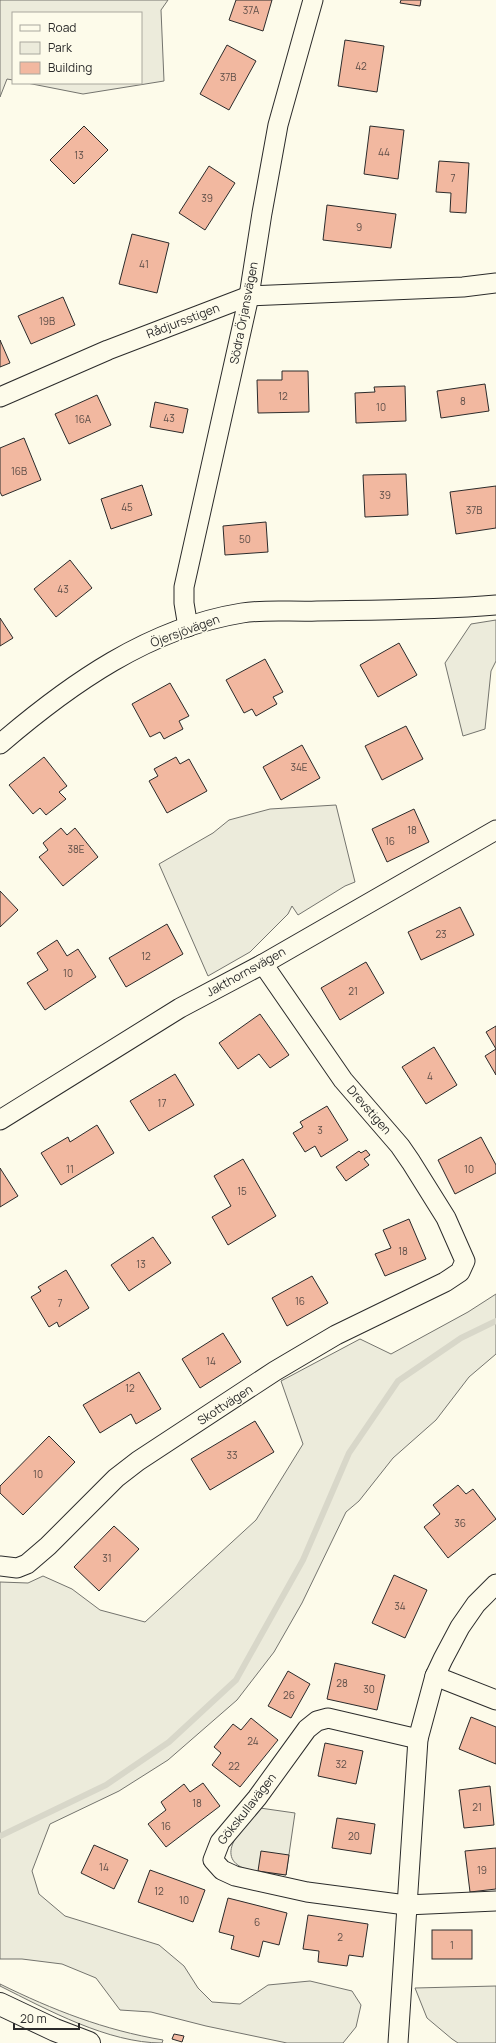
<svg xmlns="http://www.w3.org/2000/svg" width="496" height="2043" font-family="Manrope,sans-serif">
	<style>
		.green { fill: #ecebdb; stroke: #74746e }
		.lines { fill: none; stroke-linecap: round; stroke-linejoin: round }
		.stream { stroke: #d8d7c9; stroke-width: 6 }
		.building { fill: #f2b8a0; stroke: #2b2b2b }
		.street-casing { stroke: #2b2b2b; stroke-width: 21 }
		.secondary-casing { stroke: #2b2b2b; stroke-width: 24 }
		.street { stroke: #fdfbea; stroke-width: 19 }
		.secondary { stroke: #fdfbea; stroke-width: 22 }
		.labels { text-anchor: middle; stroke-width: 3; stroke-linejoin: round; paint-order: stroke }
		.number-label { font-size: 10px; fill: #5d4e48 }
		.street-label { font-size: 12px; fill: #2b2b2b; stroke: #fdfbea }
	</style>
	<rect width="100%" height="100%" fill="#fdfbea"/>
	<g class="green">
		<path d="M0,0h168l-7,10 3,71 -81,13 -56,-11h114v-70h-128v67l-6,-1 -7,18z"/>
		<path d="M496,620v41l-5,10 -6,58 -22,7 -18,-73 26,-39z"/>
		<path d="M336,805l19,77 -10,4 -47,29 -6,-9 -4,8 -38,38 -42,24 -49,-112 54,-31 16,-13 41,-11z"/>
		<path d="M496,1294v60l-27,23 -33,43 -43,38 -34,43 -13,11 -44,91 -28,49 -37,48 -69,60 -49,31 -69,33 -18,47 7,23 26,22 94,29 25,21 14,22 14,14 28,2 28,-19 42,-4 42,10 9,14 -5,22 -13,16h-56l-81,-17 -55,-14 -31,-2 -24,-32 -34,-14 -40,-5h-22v-377l28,1 15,-7 29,13 28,21 45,12 111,-102 47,-76 -22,-63 79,-42 31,15 77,-42z"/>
		<path d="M260,1808l35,5 -9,62c-13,-2 -31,-1 -43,-7 -31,-14 6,-47 17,-60z"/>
		<path d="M0,1984c53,26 104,46 163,56l-1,3c-54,0 -114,-33 -162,-57z"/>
		<path d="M496,1986v57h-38l-6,-4 -25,-21 -12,-30z"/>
	</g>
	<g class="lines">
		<path class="stream" d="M0,1836l106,-51 63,-43 67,-62 67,-120 46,-107 49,-72 63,-43 35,-17"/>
	</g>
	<g class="building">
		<path d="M236,0h36l-9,31 -34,-11z"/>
		<path d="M401,0h20l-1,6 -20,-3z"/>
		<path d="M345,40l39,6 -7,46 -39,-6z"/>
		<path d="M227,45l29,16 -27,49 -29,-16z"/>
		<path d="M84,126l24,24 -34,34 -24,-24z"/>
		<path d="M370,126l34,4 -6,49 -34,-5z"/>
		<path d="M439,161l30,2 -3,50 -16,-1 1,-19 -15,-1z"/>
		<path d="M209,166l26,17 -30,47 -26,-17z"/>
		<path d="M327,205l69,9 -5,34 -68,-8z"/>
		<path d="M132,234l37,9 -12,50 -38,-9z"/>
		<path d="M63,297l12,28 -44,19 -13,-28z"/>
		<path d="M0,340l10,23 -10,4z"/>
		<path d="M282,371h26l1,41 -51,1 -1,-33h25z"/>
		<path d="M485,384l4,27 -48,7 -4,-27z"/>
		<path d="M405,386l1,35 -50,2 -1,-30 20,-1 -1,-5z"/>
		<path d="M97,395l14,30 -42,19 -14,-30z"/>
		<path d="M155,402l33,7 -5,24 -33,-6z"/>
		<path d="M24,438l17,42 -39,16 -2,-4v-44z"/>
		<path d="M406,474l2,41 -43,2 -2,-42z"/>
		<path d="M142,485l10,30 -41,14 -10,-30z"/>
		<path d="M496,486v42l-40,6 -6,-42z"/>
		<path d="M266,522l2,30 -43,3 -2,-29z"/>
		<path d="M70,560l22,28 -36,29 -22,-28z"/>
		<path d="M0,618l13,20 -13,8z"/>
		<path d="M399,643l18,32 -39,22 -18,-32z"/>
		<path d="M265,659l18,33 -10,5 4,7 -21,12 -4,-7 -8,4 -18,-33z"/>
		<path d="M170,683l19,33 -10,5 4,8 -19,10 -4,-7 -10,5 -18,-33z"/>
		<path d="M406,726l17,33 -41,21 -17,-34z"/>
		<path d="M302,745l18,33 -39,22 -18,-33z"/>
		<path d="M44,757l23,29 -8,6 7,7 -20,16 -6,-7 -7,6 -24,-29z"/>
		<path d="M176,757l4,7 9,-5 18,32 -40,22 -18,-32 9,-5 -4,-7z"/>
		<path d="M414,809l15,33 -42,20 -15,-33z"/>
		<path d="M61,828l6,7 8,-7 23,29 -35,29 -24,-29 9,-7 -5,-7z"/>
		<path d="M0,891l18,19 -18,17z"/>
		<path d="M460,907l14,28 -53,25 -13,-28z"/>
		<path d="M167,924l16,30 -57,33 -17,-29z"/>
		<path d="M57,940l10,16 11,-7 18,28 -51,33 -18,-27 21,-13 -11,-17z"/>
		<path d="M366,962l18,31 -44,27 -19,-32z"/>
		<path d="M260,1014l29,41 -19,13 -11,-14 -21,15 -19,-26z"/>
		<path d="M496,1026v49l-11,-19 11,-7 -10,-17z"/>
		<path d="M434,1047l23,38 -31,19 -24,-37z"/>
		<path d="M175,1074l19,31 -45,26 -19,-30z"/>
		<path d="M327,1106l21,34 -27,17 -6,-11 -10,6 -12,-19 10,-6 -3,-5z"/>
		<path d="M97,1125l17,28 -53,32 -20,-32 27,-16 2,5z"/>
		<path d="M481,1137l15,28v8l-41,21 -17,-34z"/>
		<path d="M366,1150l4,5 -6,4 5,6 -23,16 -10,-14 23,-16 2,2z"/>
		<path d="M243,1159l33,57 -48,29 -16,-28 19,-11 -17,-30z"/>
		<path d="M0,1168l18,28 -18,11z"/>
		<path d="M409,1219l17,40 -41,17 -10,-22 16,-6 -8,-18z"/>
		<path d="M153,1237l18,26 -42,28 -18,-26z"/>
		<path d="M66,1270l23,38 -30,19 -2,-5 -8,5 -18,-30 10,-6 -3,-4z"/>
		<path d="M312,1276l16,27 -41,23 -15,-28z"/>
		<path d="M223,1333l18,29 -41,26 -18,-29z"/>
		<path d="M139,1372l22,37 -25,15 -5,-10 -31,19 -17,-28z"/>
		<path d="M255,1421l19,31 -64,38 -19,-31z"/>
		<path d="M49,1436l26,26 -52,53 -23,-22v-7z"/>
		<path d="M458,1485l8,9 7,-5 23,30 -48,39 -24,-31 16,-13 -7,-9z"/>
		<path d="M114,1526l25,23 -40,42 -25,-24z"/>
		<path d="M394,1575l33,15 -22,48 -33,-15z"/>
		<path d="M335,1663l50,12 -8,35 -50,-11z"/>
		<path d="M288,1671l22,13 -19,34 -23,-12z"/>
		<path d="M471,1717l25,10v37l-37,-15z"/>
		<path d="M251,1718l27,22 -38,47 -28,-22 9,-12 -7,-6 19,-23 8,6z"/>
		<path d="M325,1743l38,8 -7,33 -38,-8z"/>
		<path d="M203,1783l17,23 -54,41 -18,-23 18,-14 -5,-8 23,-18 6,8z"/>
		<path d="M490,1786l4,39 -30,3 -5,-38z"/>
		<path d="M337,1818l38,6 -4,30 -39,-6z"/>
		<path d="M94,1845l34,15 -14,29 -33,-16z"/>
		<path d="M496,1848v41l-26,3 -5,-41z"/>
		<path d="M261,1851l28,4 -3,20 -28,-4z"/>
		<path d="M150,1870l55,20 -12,32 -55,-20z"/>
		<path d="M228,1898l59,15 -8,32 -16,-4 -4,16 -28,-8 3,-13 -15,-4z"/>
		<path d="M308,1915l60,9 -5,33 -14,-2 -2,11 -29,-4 1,-11 -16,-2z"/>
		<rect x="432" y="1930" width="40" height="29"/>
		<path d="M174,2034l10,2 -2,6 -10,-3z"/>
	</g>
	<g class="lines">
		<g class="street-casing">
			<g id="street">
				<path d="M0,397l108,-47 141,-54 214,-9 33,-4"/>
				<path d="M188,627l-4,-24v-16l65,-291 13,-83 16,-88 35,-125"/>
				<path d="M0,744c70,-60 149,-116 242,-131 25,-4 50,-1 75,-2 60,-1 120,-1 179,-6"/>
				<path d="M0,1120l180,-112 83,-44 233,-134"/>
				<path d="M0,1566l17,2 10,-4 21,-18 68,-68 22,-17 137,-90 61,-36 109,-53 15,-10 5,-11 -19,-43 -35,-56 -11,-16 -57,-66 -80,-116"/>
				<path d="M435,1676l61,24"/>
				<path d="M418,1739l-90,-21 -11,3 -10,8 -50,69 -37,44 -7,18 9,10 13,6 72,16 99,13 90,-4"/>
				<path d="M398,2043l20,-304 17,-63 8,-17 17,-32 16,-23 20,-20"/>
			</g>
		</g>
		<g class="secondary-casing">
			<path id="secondary" d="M0,2004l55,26 34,13"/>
		</g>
		<use href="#street" class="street"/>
		<use href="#secondary" class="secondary"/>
	</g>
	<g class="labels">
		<g class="number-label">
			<text x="251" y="14">37A</text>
			<text x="361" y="70">42</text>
			<text x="228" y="81">37B</text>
			<text x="384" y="156">44</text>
			<text x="79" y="159">13</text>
			<text x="453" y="182">7</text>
			<text x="207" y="202">39</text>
			<text x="359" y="231">9</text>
			<text x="144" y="268">41</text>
			<text x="47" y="325">19B</text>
			<text x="283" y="400">12</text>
			<text x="463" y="405">8</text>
			<text x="381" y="411">10</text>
			<text x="169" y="422">43</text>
			<text x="83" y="423">16A</text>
			<text x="19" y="475">16B</text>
			<text x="385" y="499">39</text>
			<text x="127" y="511">45</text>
			<text x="474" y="514">37B</text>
			<text x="245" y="543">50</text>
			<text x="63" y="593">43</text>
			<text x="299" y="771">34E</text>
			<text x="412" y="834">18</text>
			<text x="390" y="845">16</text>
			<text x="76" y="853">38E</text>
			<text x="441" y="938">23</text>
			<text x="146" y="960">12</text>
			<text x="68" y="977">10</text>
			<text x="353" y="995">21</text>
			<text x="430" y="1080">4</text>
			<text x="162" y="1107">17</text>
			<text x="320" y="1134">3</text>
			<text x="70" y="1173">11</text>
			<text x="469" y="1173">10</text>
			<text x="242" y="1195">15</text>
			<text x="403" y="1255">18</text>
			<text x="141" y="1268">13</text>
			<text x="300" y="1305">16</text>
			<text x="60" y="1307">7</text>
			<text x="211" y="1365">14</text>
			<text x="130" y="1392">12</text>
			<text x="232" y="1459">33</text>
			<text x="38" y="1478">10</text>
			<text x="460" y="1527">36</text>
			<text x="107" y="1562">31</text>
			<text x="400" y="1610">34</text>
			<text x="342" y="1687">28</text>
			<text x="369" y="1693">30</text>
			<text x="289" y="1699">26</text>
			<text x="253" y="1745">24</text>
			<text x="341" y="1768">32</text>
			<text x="234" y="1770">22</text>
			<text x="197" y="1807">18</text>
			<text x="477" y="1811">21</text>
			<text x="166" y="1830">16</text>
			<text x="354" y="1840">20</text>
			<text x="104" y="1871">14</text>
			<text x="482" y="1874">19</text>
			<text x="159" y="1895">12</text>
			<text x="184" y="1904">10</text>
			<text x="257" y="1926">6</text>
			<text x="340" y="1941">2</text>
			<text x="452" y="1949">1</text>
		</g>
		<g class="street-label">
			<text transform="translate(244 313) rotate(-79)" y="4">Södra Örjansvägen</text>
			<text transform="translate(183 321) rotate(-21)" y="4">Rådjursstigen</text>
			<text transform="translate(185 631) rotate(-20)" y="4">Öjersjövägen</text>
			<text transform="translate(246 972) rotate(-29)" y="4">Jakthornsvägen</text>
			<text transform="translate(369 1110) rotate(49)" y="4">Drevstigen</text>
			<text transform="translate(225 1405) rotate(-33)" y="4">Skottvägen</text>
			<text transform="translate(247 1809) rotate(-52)" y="4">Gökskullavägen</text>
		</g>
	</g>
	<rect x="12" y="12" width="130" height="72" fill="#fdfbea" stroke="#a9a89e"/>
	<rect x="20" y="25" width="20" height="6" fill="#fdfbea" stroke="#a9a89e"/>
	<text x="48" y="32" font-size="12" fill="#2b2b2b">Road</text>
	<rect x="20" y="42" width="20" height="12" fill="#ecebdb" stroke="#a9a89e"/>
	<text x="48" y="52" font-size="12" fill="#2b2b2b">Park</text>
	<rect x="20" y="62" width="20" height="12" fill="#f2b8a0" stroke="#a9a89e"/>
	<text x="48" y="72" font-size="12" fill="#2b2b2b">Building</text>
	<path d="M14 2023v6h65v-6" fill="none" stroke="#2b2b2b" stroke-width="2"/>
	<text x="20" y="2023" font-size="12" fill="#2b2b2b" stroke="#fdfbea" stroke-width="3" paint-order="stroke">20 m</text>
</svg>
